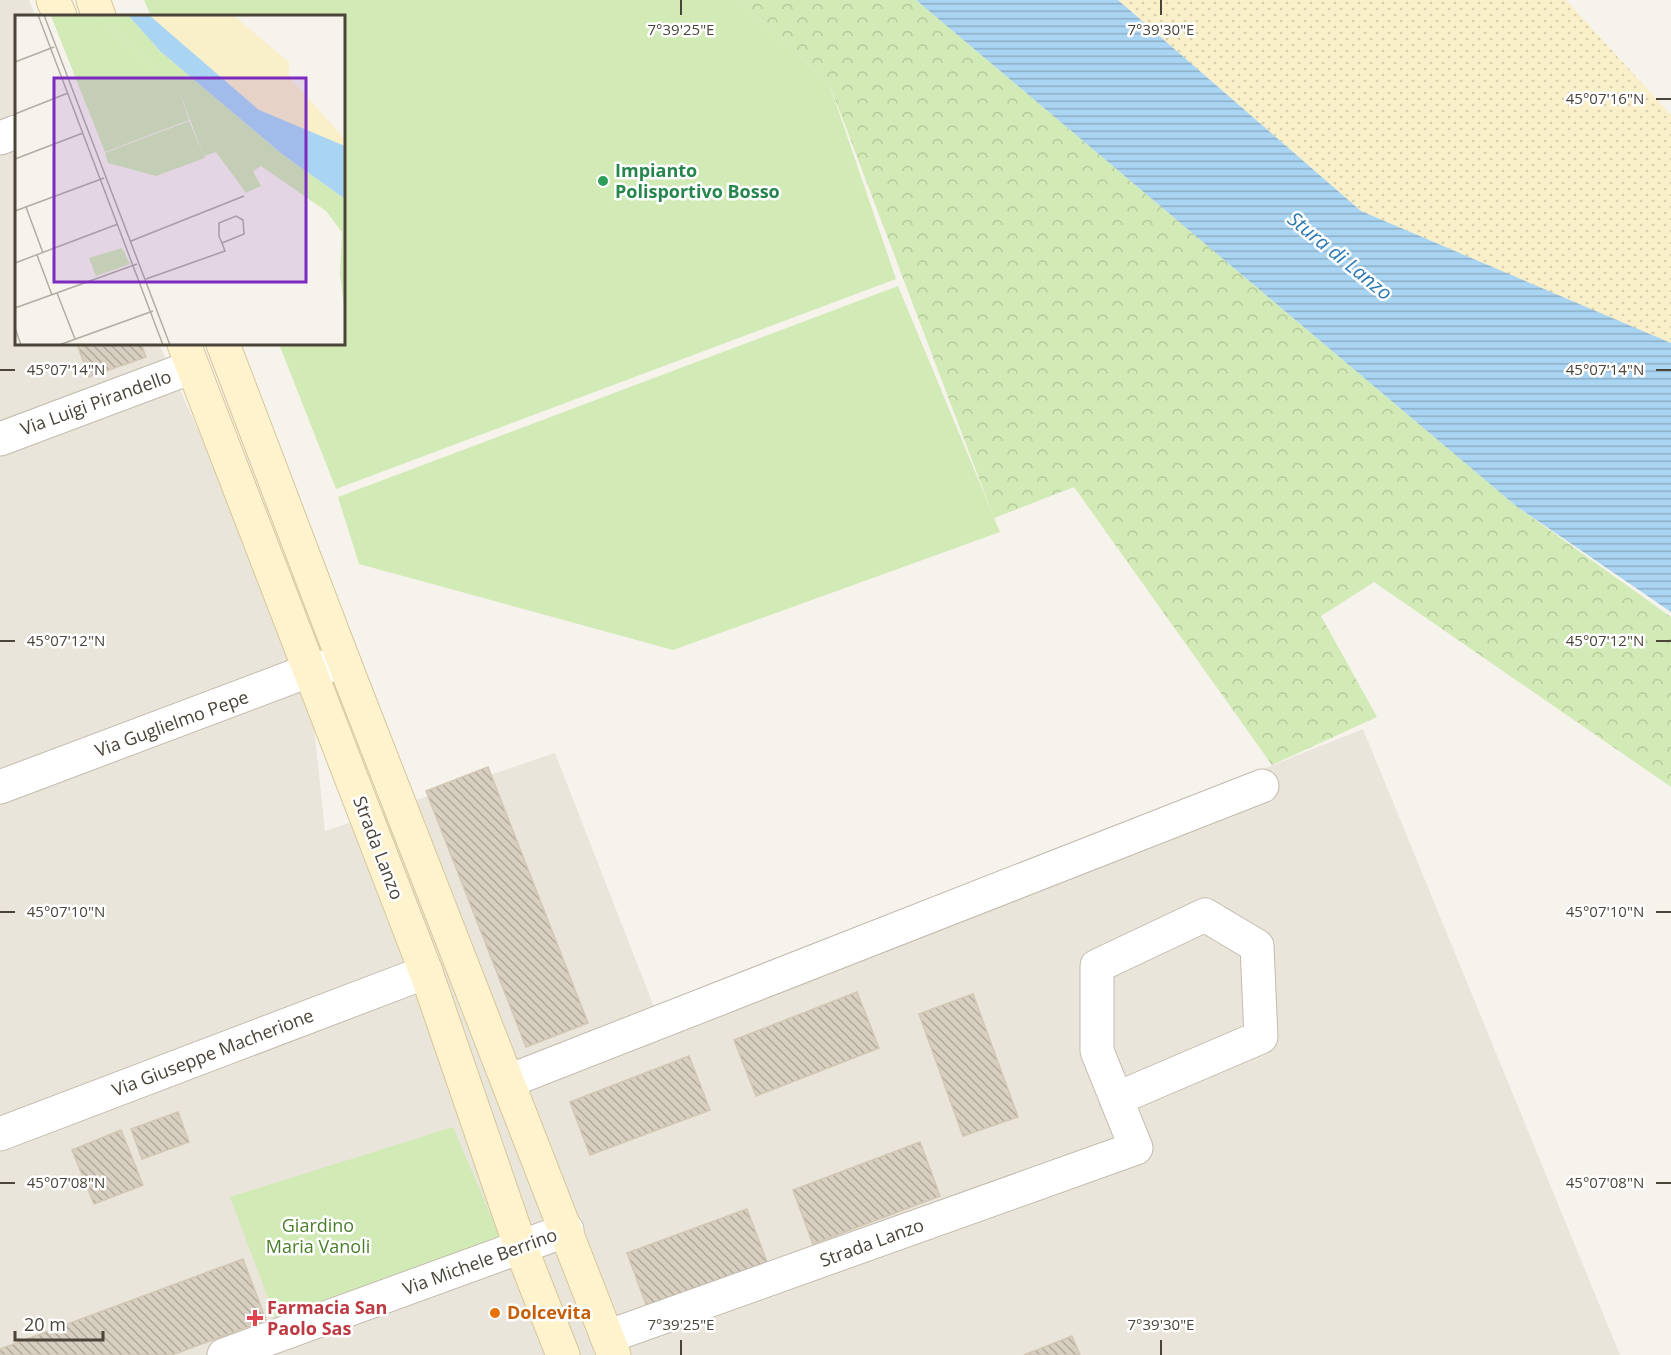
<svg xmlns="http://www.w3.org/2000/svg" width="1671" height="1355" font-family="'Open Sans',sans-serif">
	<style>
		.residential { fill: #eae5da }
		.forest { fill: url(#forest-crowns) }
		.sand { fill: url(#sand-dots) }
		.green { fill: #d2eab5 }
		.water { fill: url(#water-rules) }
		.building { fill: url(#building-back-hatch); stroke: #d3c7b4; stroke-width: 1.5 }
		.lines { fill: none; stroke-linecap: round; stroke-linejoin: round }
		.street-casing { stroke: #c2bbae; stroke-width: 35 }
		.secondary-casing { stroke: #d6c79b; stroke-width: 35 }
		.street { stroke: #fff; stroke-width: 33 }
		.secondary { stroke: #fff3cd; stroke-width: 33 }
		.ticks { fill: none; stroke: #4b4439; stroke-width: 2 }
		.leisure-dot { fill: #2e9e5b; stroke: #fff; stroke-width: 2 }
		.food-dot { fill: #e8710a; stroke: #fff; stroke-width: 2 }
		.health-dot { fill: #e0444e; stroke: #fff; stroke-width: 2 }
		.labels { text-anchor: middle; stroke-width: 5; stroke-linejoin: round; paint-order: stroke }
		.leisure-label { font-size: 18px; font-weight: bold; fill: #27864d; stroke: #fff; text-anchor: start }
		.street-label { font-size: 18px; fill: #4b4439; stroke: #fff }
		.park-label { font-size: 18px; fill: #4a7f2a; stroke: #fff }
		.health-label { font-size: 18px; font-weight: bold; fill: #be3a42; stroke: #fff; text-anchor: start }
		.food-label { font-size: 18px; font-weight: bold; fill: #c56008; stroke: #fff; text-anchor: start }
		.water-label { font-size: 20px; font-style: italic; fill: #2e7ab2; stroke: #fff }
		.inset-road { fill: none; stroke: #b2ada4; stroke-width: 1.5 }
		.view { fill: #7b2cbf; fill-opacity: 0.15; stroke: #7b2cbf; stroke-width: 3 }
		.inset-edge { fill: none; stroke: #4b4439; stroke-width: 3 }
		.ticks-label { font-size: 15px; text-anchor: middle; fill: #4b4439; stroke: #fff; stroke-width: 5; stroke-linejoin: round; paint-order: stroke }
	</style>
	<defs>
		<pattern id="forest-crowns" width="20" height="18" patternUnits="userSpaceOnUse" patternTransform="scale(1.5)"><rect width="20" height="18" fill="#d2eab5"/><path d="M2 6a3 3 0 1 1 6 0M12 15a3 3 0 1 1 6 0" fill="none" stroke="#b6ca9c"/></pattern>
		<pattern id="sand-dots" width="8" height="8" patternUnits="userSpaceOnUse" patternTransform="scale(1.5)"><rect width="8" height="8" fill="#f9efc9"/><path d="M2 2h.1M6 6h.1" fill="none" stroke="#d7cead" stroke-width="1.8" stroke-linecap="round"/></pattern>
		<pattern id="water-rules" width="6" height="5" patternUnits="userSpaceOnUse" patternTransform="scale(1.5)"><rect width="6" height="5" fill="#a9d4f2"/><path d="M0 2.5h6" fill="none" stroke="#8caec5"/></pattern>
		<pattern id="building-back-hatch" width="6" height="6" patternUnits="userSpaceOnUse" patternTransform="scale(1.5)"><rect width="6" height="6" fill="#d8cfc1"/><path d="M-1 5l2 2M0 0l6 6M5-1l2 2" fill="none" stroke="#b1aa9e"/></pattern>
	</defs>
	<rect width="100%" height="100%" fill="#f6f3ec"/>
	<path class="residential" d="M0,0h29l6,16h-19v328h143l149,327 17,160 230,-78 101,259 707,-283 257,626h-1620z"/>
	<path class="forest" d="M740,0h176l600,506 155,111v170l-297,-205 -53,34 56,101 -105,48 -198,-278 -80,31 -165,-435z"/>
	<path class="sand" d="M1118,0h448l105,115v229l-310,-133z"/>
	<g class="green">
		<path d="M144,0h596l89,83 67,196 -560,210 -57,-145h65v-328h-193z"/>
		<path d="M898,286l102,246 -327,118 -314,-86 -21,-67z"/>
		<path d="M453,1127l48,112 -225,80 -46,-122z"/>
	</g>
	<path class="water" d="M916,0h202l243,211 310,132v269l-155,-106z"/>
	<g class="building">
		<path d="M77,344h64l5,13 -57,20z"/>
		<path d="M488,767l100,256 -62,24 -100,-256z"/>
		<path d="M857,992l22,56 -123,48 -22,-56z"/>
		<path d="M973,994l45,123 -55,19 -44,-122z"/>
		<path d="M689,1056l21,54 -120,45 -20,-53z"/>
		<path d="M178,1112l11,30 -47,17 -11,-30z"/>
		<path d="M121,1130l22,55 -49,19 -22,-54z"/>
		<path d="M920,1142l20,54 -127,48 -20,-54z"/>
		<path d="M747,1209l20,53 -120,45 -20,-54z"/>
		<path d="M243,1259l23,61 -94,35h-172v-6z"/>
		<path d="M1072,1336l8,19h-56z"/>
	</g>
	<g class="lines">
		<g class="street-casing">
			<g id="street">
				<path d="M0,138l16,-6"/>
				<path d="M0,439l192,-72"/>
				<path d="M0,787l308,-116 36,-9"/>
				<path d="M509,1081l753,-295"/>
				<path d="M0,1134l426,-162"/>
				<path d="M607,1337l529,-189 -39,-97v-85l108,-51 52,31 4,91 -145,62"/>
				<path d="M224,1355l343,-125"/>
			</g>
		</g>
		<g class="secondary-casing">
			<g id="secondary">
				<path d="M53,0l7,16"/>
				<path d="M93,0l6,16"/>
				<path d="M184,344l242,628 95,276 42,107"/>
				<path d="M223,344l121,318 270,693"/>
			</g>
		</g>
		<use href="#street" class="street"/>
		<use href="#secondary" class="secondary"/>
	</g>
	<path class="ticks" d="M681,0v15M1161,0v15M1656,99h15M0,370h15M1656,370h15M0,641h15M1656,641h15M0,912h15M1656,912h15M0,1183h15M1656,1183h15M681,1340v15M1161,1340v15"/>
	<circle class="leisure-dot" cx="603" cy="181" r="6"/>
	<circle class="food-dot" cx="495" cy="1313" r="6"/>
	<path class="health-dot" d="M252 1309h6v6h6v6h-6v6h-6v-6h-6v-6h6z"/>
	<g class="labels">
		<g class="leisure-label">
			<text x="615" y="177">Impianto<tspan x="615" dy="21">Polisportivo Bosso</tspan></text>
		</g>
		<g class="street-label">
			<text transform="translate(96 403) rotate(-20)" y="6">Via Luigi Pirandello</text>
			<text transform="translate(172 724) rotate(-20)" y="6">Via Guglielmo Pepe</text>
			<text transform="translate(378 848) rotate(69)" y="6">Strada Lanzo</text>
			<text transform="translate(213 1053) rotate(-21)" y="6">Via Giuseppe Macherione</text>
			<text transform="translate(872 1243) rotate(-20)" y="6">Strada Lanzo</text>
			<text transform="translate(480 1262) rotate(-20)" y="6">Via Michele Berrino</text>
		</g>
		<g class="park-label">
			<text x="318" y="1232">Giardino<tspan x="318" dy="21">Maria Vanoli</tspan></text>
		</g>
		<g class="health-label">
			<text x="267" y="1314">Farmacia San<tspan x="267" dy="21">Paolo Sas</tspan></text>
		</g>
		<g class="food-label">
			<text x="507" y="1319">Dolcevita</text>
		</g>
		<g class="water-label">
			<text transform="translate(1340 256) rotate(39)" y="7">Stura di Lanzo</text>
		</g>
	</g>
	<g transform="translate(15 15)">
		<rect width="330" height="330" fill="#f6f3ec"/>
		<path d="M83,0h30l32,36 122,103 63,45v115l-5,-41 2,-41 -16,-21 -65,-45 -8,5 8,15 -15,7 -30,-41 -12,4 -25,-65z" fill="#d2eab5"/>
		<path d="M134,0h84l56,47v15l56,62v13l-86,-42z" fill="#f9efc9"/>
		<path d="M83,0l81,76 10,29 -84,32 -54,-136zM174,106l16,37 -49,18 -48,-13 -3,-10zM107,233l8,16 -34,12 -7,-18z" fill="#d2eab5"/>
		<path d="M113,0h21l110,95 86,36v53l-63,-45 -122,-103z" fill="#a9d4f2"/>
		<path class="inset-road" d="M23,0l125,330M29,0l126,330M0,47l39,-15M0,99l53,-21M0,144l68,-26M11,192l17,46M0,196l89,-33M116,226l113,-45M22,240l15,40M0,248l103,-39M131,264l79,-28 -3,-8 -3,-7v-13l17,-7 7,4 1,14 -22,9M42,278l18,46M0,293l122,-44M0,313l6,17M44,330l94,-34"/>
		<path class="view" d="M39,63h252v204h-252z"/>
		<rect width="330" height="330" class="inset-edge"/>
	</g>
	<g class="ticks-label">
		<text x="681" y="35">7°39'25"E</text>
		<text x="1161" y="35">7°39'30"E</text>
		<text x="1605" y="104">45°07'16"N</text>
		<text x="66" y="375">45°07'14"N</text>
		<text x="1605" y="375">45°07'14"N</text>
		<text x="66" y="646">45°07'12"N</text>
		<text x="1605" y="646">45°07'12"N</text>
		<text x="66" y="917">45°07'10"N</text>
		<text x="1605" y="917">45°07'10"N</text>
		<text x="66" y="1188">45°07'08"N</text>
		<text x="1605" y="1188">45°07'08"N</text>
		<text x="681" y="1330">7°39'25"E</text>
		<text x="1161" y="1330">7°39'30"E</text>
	</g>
	<path d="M15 1331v9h88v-9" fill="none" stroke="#4b4439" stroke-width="3"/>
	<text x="24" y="1331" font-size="18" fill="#4b4439" stroke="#ffffff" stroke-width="4.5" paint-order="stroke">20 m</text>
</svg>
